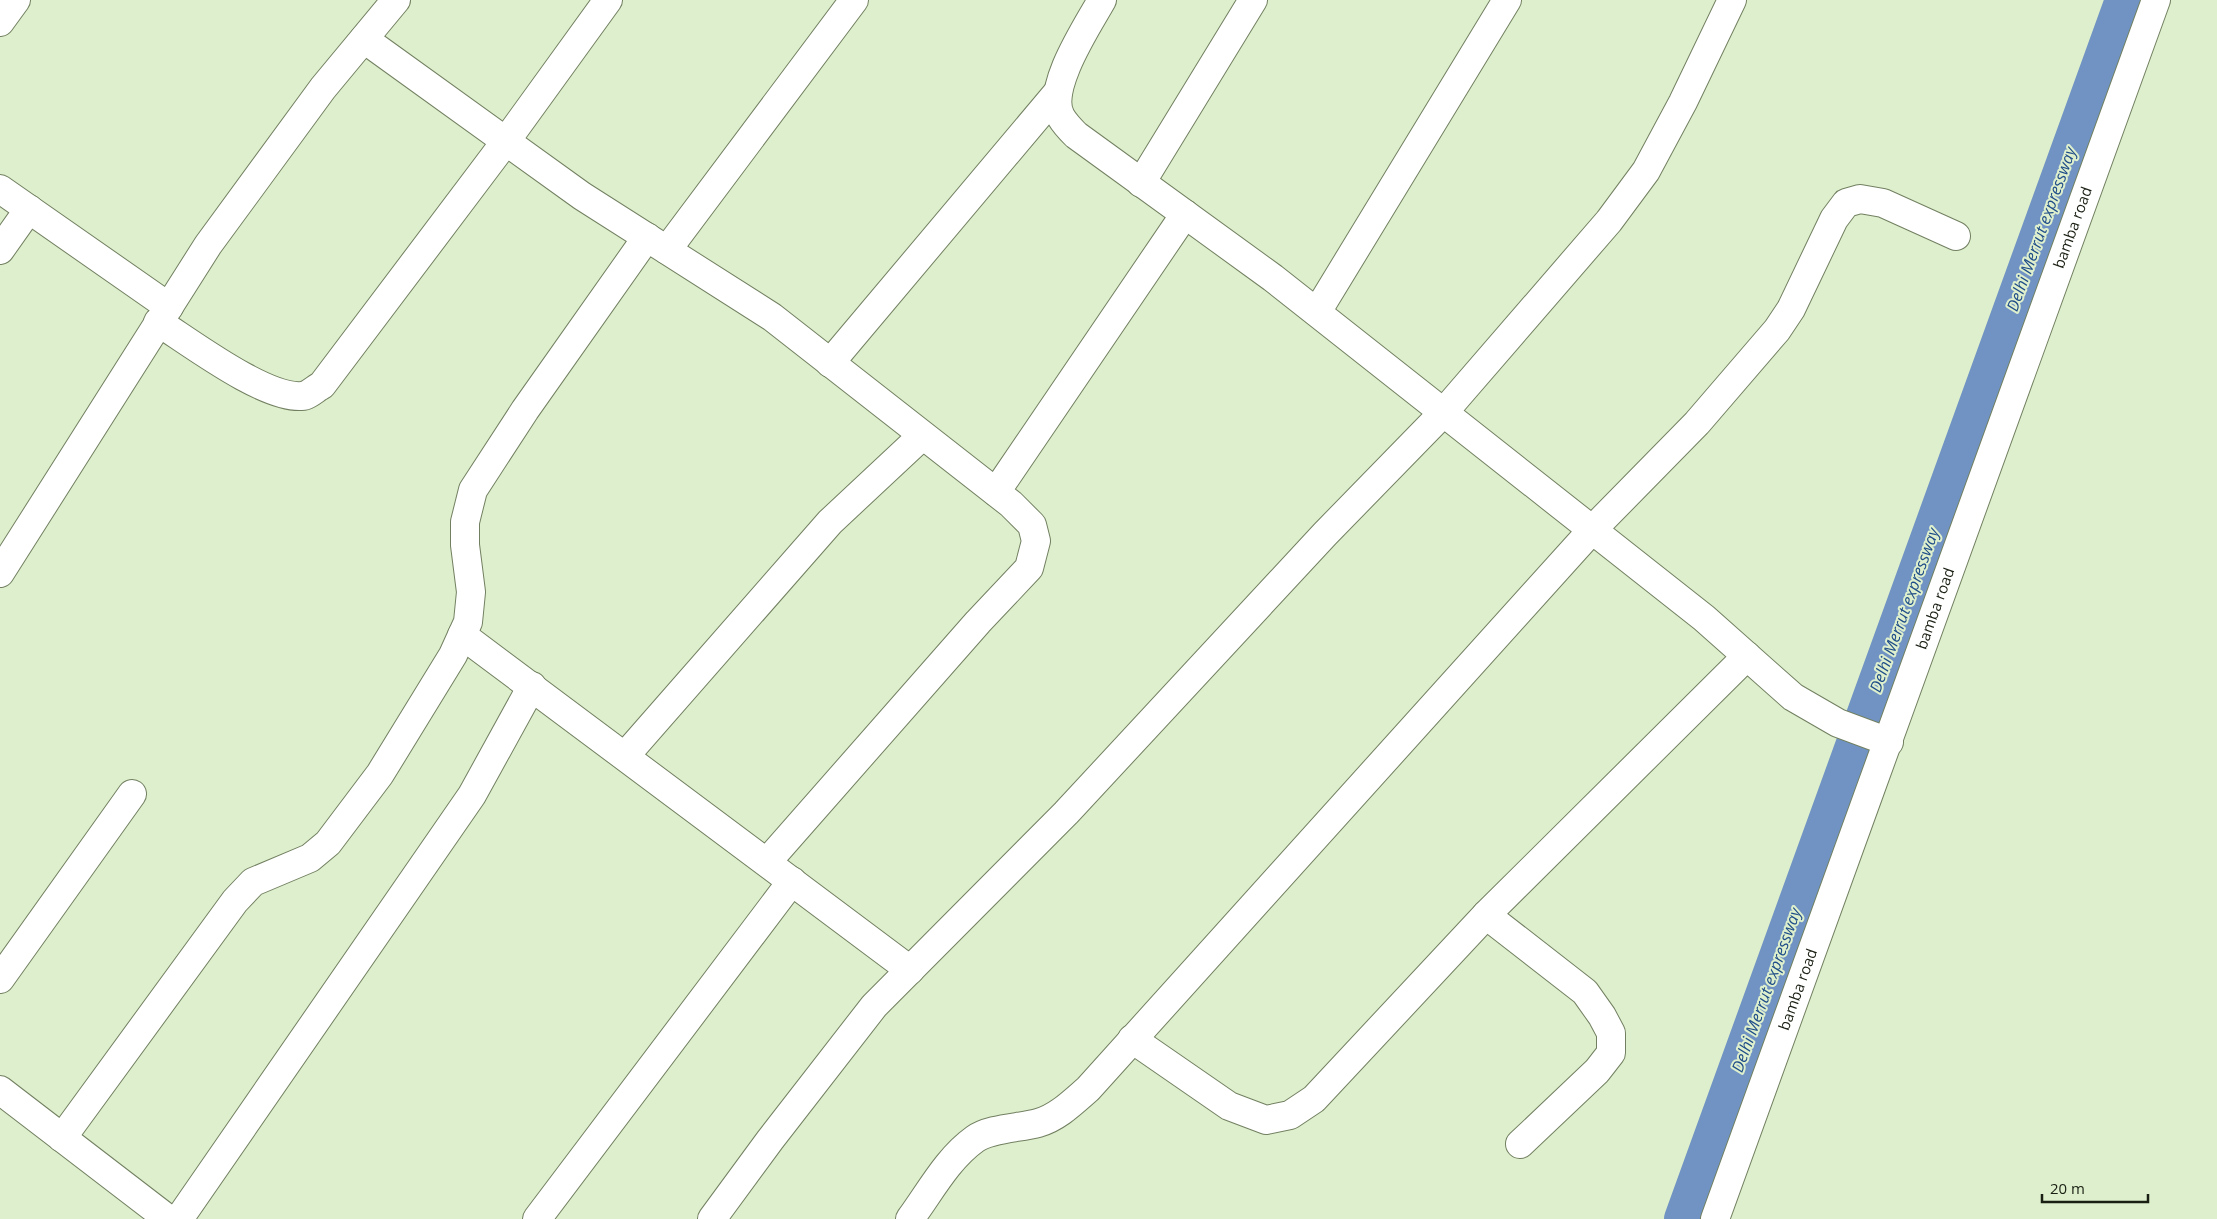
<svg xmlns="http://www.w3.org/2000/svg" width="2217" height="1219" font-family="'Open Sans',sans-serif">
	<style>
		.lines { fill: none; stroke-linecap: round; stroke-linejoin: round }
		.canal { stroke: #7093c3; stroke-width: 38 }
		.minor-casing { stroke: #728061; stroke-width: 30 }
		.minor { stroke: #fff; stroke-width: 28 }
		.labels { text-anchor: middle; stroke-width: 4; stroke-linejoin: round; paint-order: stroke }
		.street-label { font-size: 15px; fill: #191f12; stroke: #deefcd }
		.water-label { font-size: 16px; font-style: italic; fill: #1e4c88; stroke: #deefcd }
	</style>
	<rect width="100%" height="100%" fill="#deefcd"/>
	<g class="lines">
		<path class="canal" d="M1683,1219l441,-1219"/>
		<g class="minor-casing">
			<g id="minor">
				<path d="M1102,0c-14,25 -57,89 -41,117 4,7 10,13 15,18l197,143 431,340 89,79 45,26 51,19"/>
				<path d="M0,22l16,-22"/>
				<path d="M364,39l218,157 190,121 239,187 21,21 4,16 -7,27 -51,54 -211,240"/>
				<path d="M1141,183l112,-183"/>
				<path d="M0,189l169,118"/>
				<path d="M0,250l29,-41"/>
				<path d="M667,250l187,-250"/>
				<path d="M1317,312l190,-312"/>
				<path d="M158,322c33,21 107,77 144,74 6,0 14,-8 20,-11l184,-244 102,-141"/>
				<path d="M830,363l228,-271"/>
				<path d="M996,492l189,-278"/>
				<path d="M0,573l208,-328 115,-157 73,-88"/>
				<path d="M462,635l448,335"/>
				<path d="M625,756l205,-234 92,-86"/>
				<path d="M1486,915l99,77 17,24 9,17v20l-14,18 -77,73"/>
				<path d="M0,979l132,-185"/>
				<path d="M1132,1039l97,67 37,14 24,-5 24,-16 172,-184 261,-259"/>
				<path d="M0,1090l168,129"/>
				<path d="M62,1138l173,-237 18,-19 57,-24 18,-15 52,-69 73,-119 15,-33 3,-30 -6,-47v-23l8,-32 52,-80 122,-173"/>
				<path d="M179,1219l293,-424 60,-109"/>
				<path d="M537,1219l255,-338"/>
				<path d="M712,1219l58,-79 104,-134 192,-193 259,-279 118,-121 166,-192 37,-50 37,-69 49,-102"/>
				<path d="M910,1219c20,-27 37,-60 65,-80 15,-11 45,-11 63,-16 19,-5 35,-21 50,-34l504,-559 105,-107 80,-93 14,-21 43,-90 12,-16 14,-4 23,4 73,33"/>
				<path id="s1" d="M1715,1219c148,-406 292,-813 441,-1219"/>
			</g>
		</g>
		<use href="#minor" class="minor"/>
	</g>
	<g class="labels">
		<g class="street-label">
			<text dy="5" stroke="none"><textPath href="#s1" startOffset="1054">bamba road</textPath></text>
			<text dy="5" stroke="none"><textPath href="#s1" startOffset="649">bamba road</textPath></text>
			<text dy="5" stroke="none"><textPath href="#s1" startOffset="244">bamba road</textPath></text>
		</g>
		<g class="water-label">
			<text transform="translate(2041 229) rotate(-70)" y="6">Delhi Merrut expressway</text>
			<text transform="translate(1904 610) rotate(-70)" y="6">Delhi Merrut expressway</text>
			<text transform="translate(1766 990) rotate(-70)" y="6">Delhi Merrut expressway</text>
		</g>
	</g>
	<path d="M2042 1194v8h106v-8" fill="none" stroke="#191f12" stroke-width="2.5"/>
	<text x="2050" y="1194" font-size="15" fill="#191f12" stroke="#deefcd" stroke-width="4" paint-order="stroke">20 m</text>
</svg>
